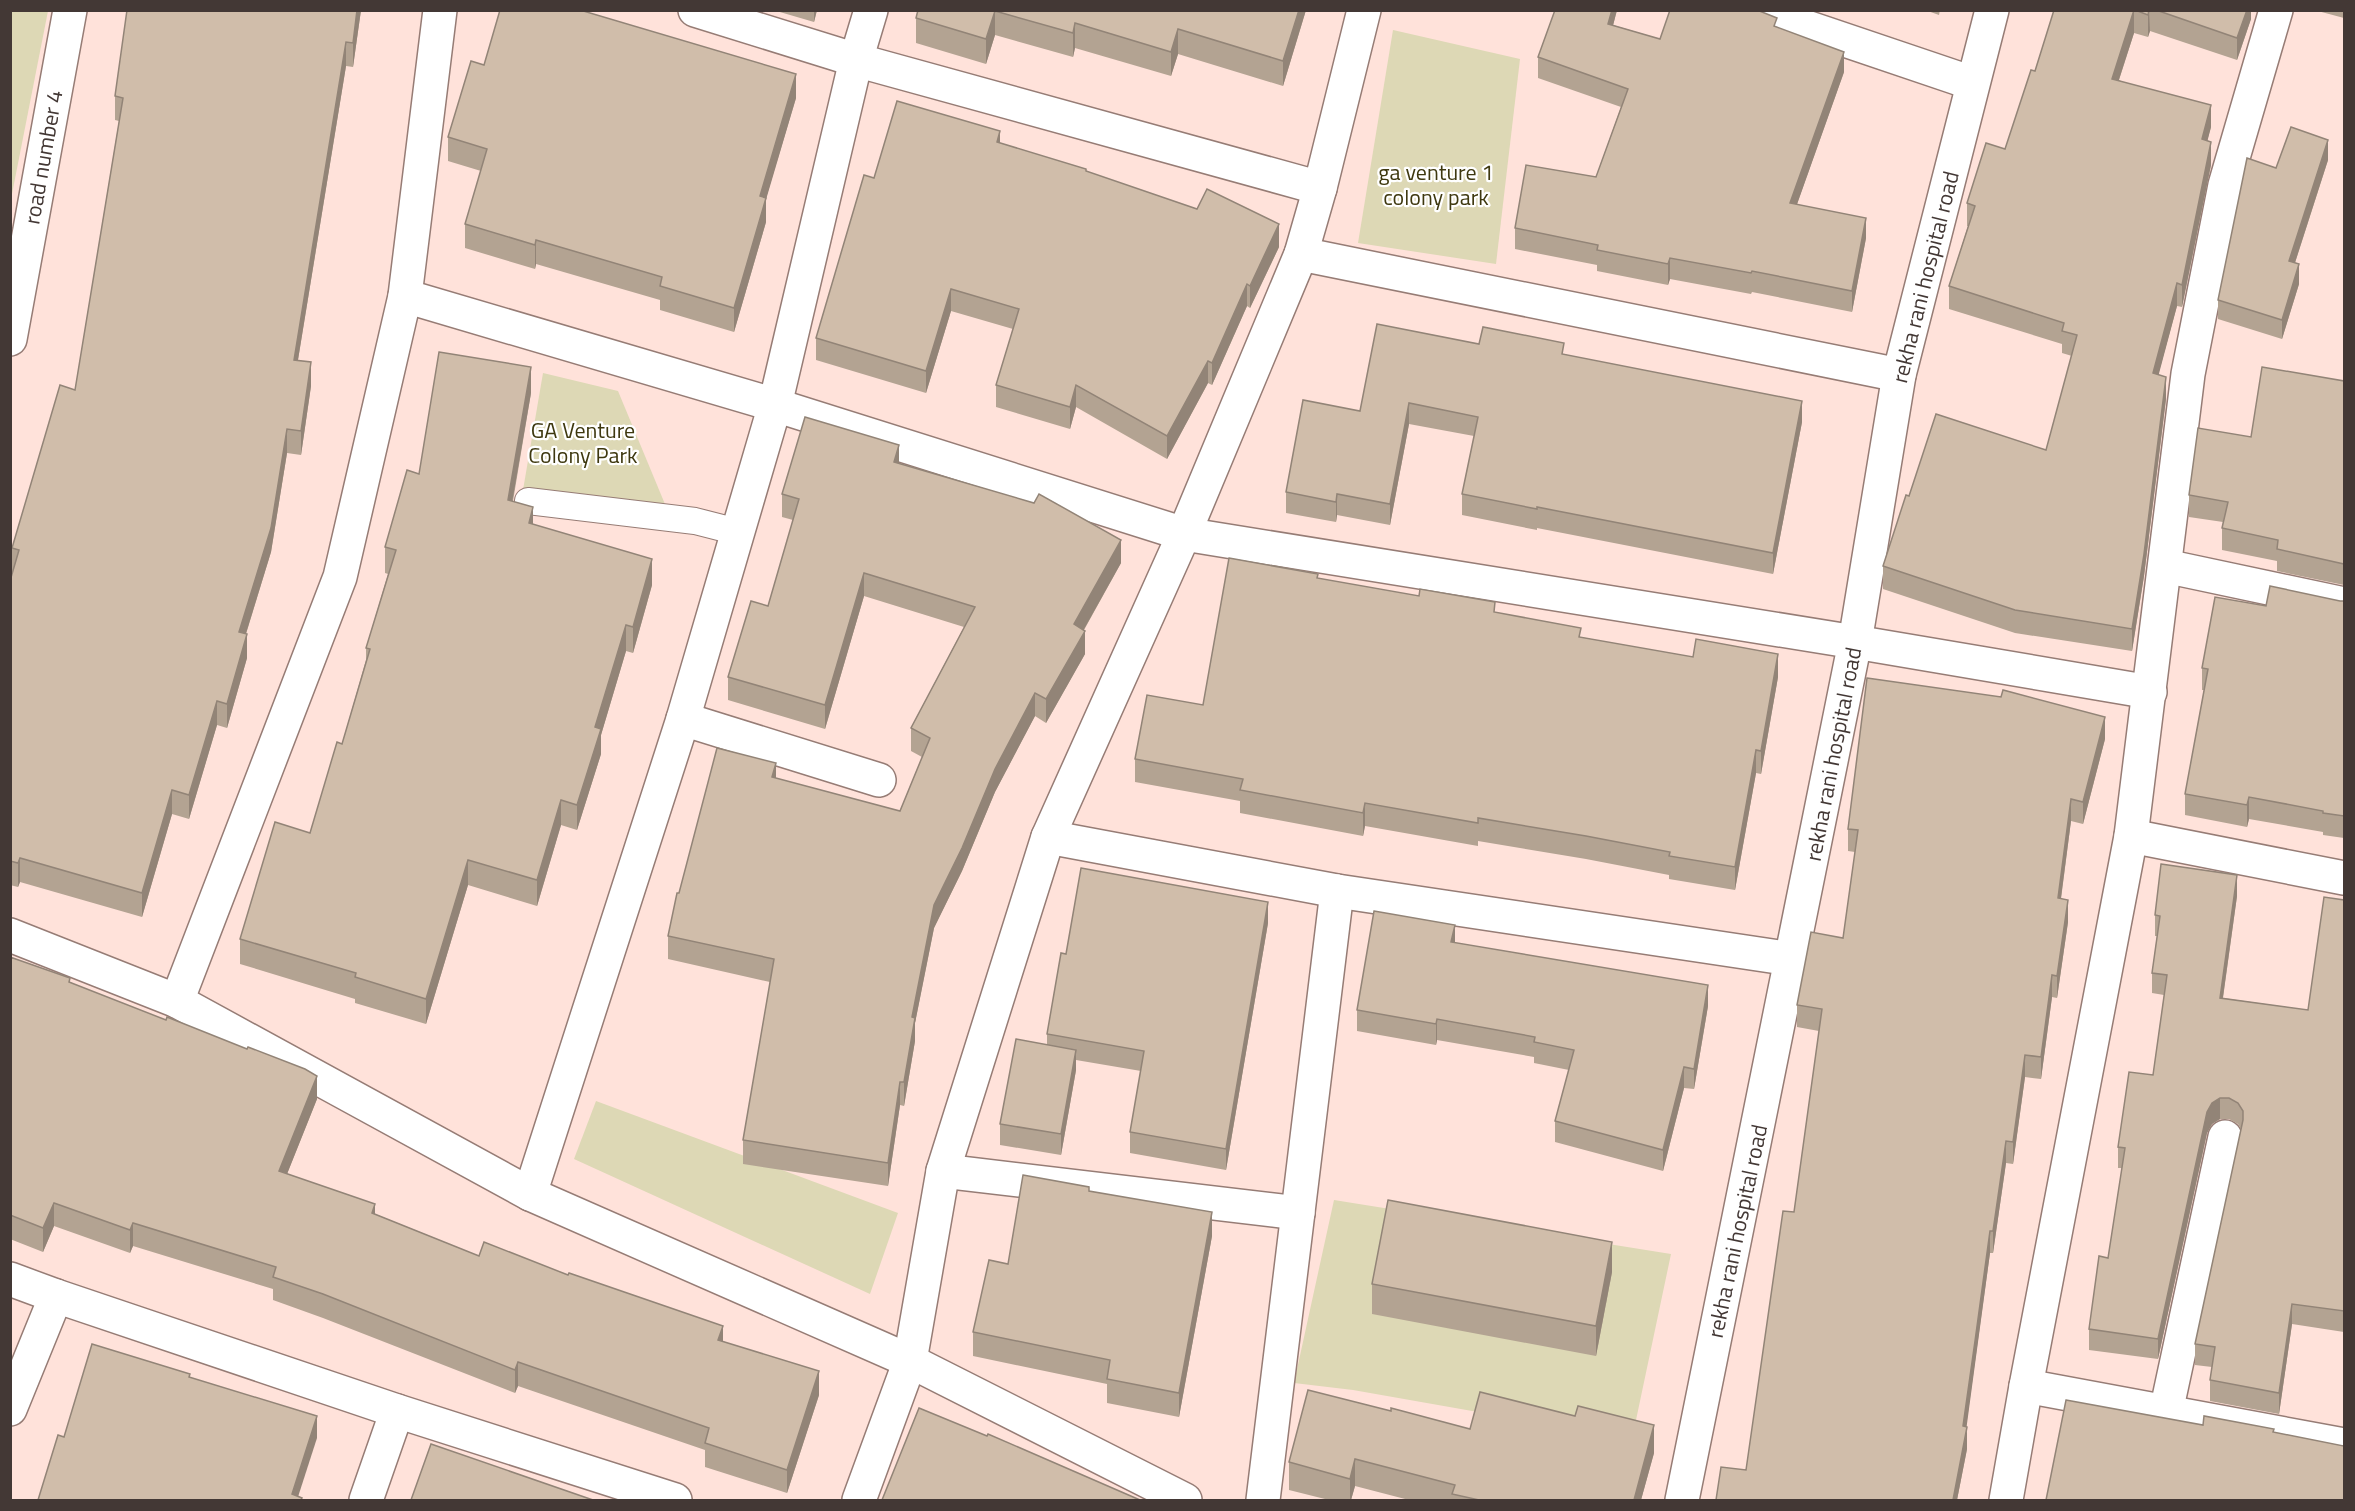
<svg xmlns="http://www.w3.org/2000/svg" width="2355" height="1511" font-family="'Titillium Web',sans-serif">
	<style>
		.green { fill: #ddd8b5 }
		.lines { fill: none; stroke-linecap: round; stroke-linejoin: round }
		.lane-casing { stroke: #967c75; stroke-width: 28 }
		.street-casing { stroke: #967c75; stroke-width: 36 }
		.lane { stroke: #fff; stroke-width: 26 }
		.street { stroke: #fff; stroke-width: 33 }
		.wall { fill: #b3a392 }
		.shaded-wall { fill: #928477 }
		.building { fill: #d0bdaa; stroke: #928477; stroke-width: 1.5 }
		.labels { text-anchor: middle; stroke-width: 4.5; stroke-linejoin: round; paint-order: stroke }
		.street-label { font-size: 22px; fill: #433835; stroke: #fff }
		.park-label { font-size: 22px; fill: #3e380f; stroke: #fff }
	</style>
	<rect width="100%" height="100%" fill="#ffe2da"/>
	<g class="green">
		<path d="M11,10l37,1 -37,188 -1,-188z"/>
		<path d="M1393,30l127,29 -24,205 -138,-21z"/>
		<path d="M543,373l75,18 49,118 -144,-19z"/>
		<path d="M596,1101l302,112 -28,81 -296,-135z"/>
		<path d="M1334,1200l337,54 -39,185 -279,-49 -59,-7z"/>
	</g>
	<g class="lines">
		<g class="lane-casing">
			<path id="lane" d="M528,501l167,20 43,11"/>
		</g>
		<g class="street-casing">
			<g id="street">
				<path d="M695,10l161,50 464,128"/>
				<path d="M1756,10l216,73"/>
				<path d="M1301,254l598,121"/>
				<path d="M405,296l370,109 409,129 671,108 295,50"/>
				<path d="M10,339l60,-329"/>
				<path d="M2165,566l179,38"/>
				<path d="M683,719l196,61"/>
				<path d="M2131,836l213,42"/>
				<path d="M1048,837l289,54 455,68"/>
				<path d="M10,935l167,66 353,193 380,167 275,139"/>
				<path d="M177,1001l163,-424 65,-281 35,-286"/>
				<path d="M943,1171l355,42"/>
				<path d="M530,1194l153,-475 92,-314 81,-345 15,-50"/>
				<path d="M10,1279l46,17 341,115 278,89"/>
				<path d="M2026,1386l318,59"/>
				<path d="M10,1409l46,-113"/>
				<path d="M2166,1412l59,-275"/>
				<path d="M366,1500l31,-89"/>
				<path d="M859,1500l51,-139 33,-190 105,-334 136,-303 117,-280 19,-66 44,-178"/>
				<path d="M1263,1500l74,-609"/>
				<path d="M1682,1500l173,-858 44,-267 93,-365"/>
				<path d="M2006,1500l20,-114 105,-550 57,-462 37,-189 51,-175"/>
			</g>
		</g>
		<use href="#lane" class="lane"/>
		<use href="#street" class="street"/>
	</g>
	<g class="wall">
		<path d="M361,10l-8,57 -7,-1 -48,294 13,26 -10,69 -14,-2 -16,99 -25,82 1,24 -20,70 -10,-3 -28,94 -17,-5 -30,103 -122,-35 -2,5 -8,-2v-304l3,-9h-1v-24l63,-158 44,-269 -4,-1v-24z"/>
		<path d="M773,10h44l-3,12z"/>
		<path d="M918,10h388l-23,76 -105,-32 -7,22 -96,-28 -2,9 -78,-22 -9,29 -70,-21v-25z"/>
		<path d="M1555,10h62l-4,15 47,14 117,-11 67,44 -47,132 69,34 -14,74 -100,-20 -1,2 -81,-15 -2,6 -71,-14v-6l-82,-16v-21l81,-51 25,-70 -83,-29v-21z"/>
		<path d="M1925,10h15l-1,5z"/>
		<path d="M2054,10h197v9l-14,41 -87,-29 -2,6 -14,-4 -15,47 92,47 -4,14 4,24 -29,142 -5,-1 -19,69 8,24 -22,177 -12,75 -117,-18 -132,-44v-23l26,-70 137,-46 26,-94 -10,-3v-9l-113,-35v-23l19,-60h-1v-23l38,-54 30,-78z"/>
		<path d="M2314,10h30v8z"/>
		<path d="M484,65l312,33 -30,100v24l-32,110 -74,-22v-10l-124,-36 -1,5 -70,-21v-24l16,-53 -33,-10v-24z"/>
		<path d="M1000,143l86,28 193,76 -29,61 -3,-2 -35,79 -4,-2 -41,76 -91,-52 -6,22 -74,-22v-22l17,-56 -62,-18 -25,82 -110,-33v-22l58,-160z"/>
		<path d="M2328,160l-33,103 4,21 -17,55 -64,-20v-19l58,-132z"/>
		<path d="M1479,344l85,10 238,68 -29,152 -236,-46v2l-75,-15v-21l12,-58 -65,-12 -19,101 -53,-10 -1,7 -50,-9v-21l74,-81z"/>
		<path d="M2344,381v204l-67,-14v-10l-55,-11v-22l1,-6 -34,-5v-22l62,-58z"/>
		<path d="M531,393l-18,108 20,23 119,61 -19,68 -7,-2 -25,84v19l-24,76 -16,-5 -24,81 -69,-21 -42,139 -71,-21v-4l-115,-35v-25l70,-106 32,-89 24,-84v-12l22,-74 -3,-1v-26l34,-73z"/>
		<path d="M899,463l222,100 -37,67 1,24 -39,69 -11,-7 -40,76 -33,79 -28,57 -19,95v18l-11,65 -4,-1 -12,81 -145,-22v-24l27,-158 -102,-23v-23l11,-43 97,-115 124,33 22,-54 -11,-6v-23l53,-101 -100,-31 -39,133 -97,-29v-23l40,-71 25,-86 -11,-3v-23z"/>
		<path d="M1318,578l177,35 86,24 197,40 -17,97 -5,-1 -21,117 -66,-11v-4l-83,-16 -108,-18v5l-113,-20 -2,10 -123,-23v-12l-105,-19v-23l68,-54z"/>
		<path d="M2340,601h4v237l-21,-3v-3l-74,-13 -2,8 -62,-12v-21l19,-104h-2v-22l64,-62z"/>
		<path d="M2105,739l-22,85 -12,-3 -10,78 7,23 -11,76 -5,-1 -11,82 -16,-2 -12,87 -7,-1 -13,90h-3l-24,174 1,22 -10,51h-241l30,-30 48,-258 25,-181 -22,-4v-22l46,-67 12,-86 -7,-1v-22z"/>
		<path d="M2237,896l-14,102 85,12 36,-110v432l-52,-8 -13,90 -69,-13v-21l2,-13 -17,-2v-21l46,-215 -3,-5 -9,-5h-9l-8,5 -5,9 -49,226 -69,-9v-21l19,-71 14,-90h-4v-21l35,-72 11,-80 -12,-2v-20l5,-37h-2v-21z"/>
		<path d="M1268,923l-42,247 -96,-17v-21l11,-61 -65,-11v10l-15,85 -61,-10v-21l47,-80v-10l19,-80z"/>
		<path d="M1455,943l253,63 -14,83 -10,-1 -21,83 -108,-29v-21l14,-51 -35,-7v-6l-97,-17 -1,5 -79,-14v-21z"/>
		<path d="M10,957l60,25 247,117 -30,75 88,40 104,42 244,85 96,54 -32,98 -82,-26v-17l-187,-64 -3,7 -192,-75 -50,-18v-11l-140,-43 -3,7 -76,-27 -11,26 -33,-13z"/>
		<path d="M1089,1191l123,45 -33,181 -72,-14v-19l-134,-28v-24l35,-68z"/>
		<path d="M1612,1272l-16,84 -224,-42v-30z"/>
		<path d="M1391,1411l79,18 184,24 -13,47h-232l-54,-14 -4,14h-22l-40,-10v-28z"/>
	</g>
	<g class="shaded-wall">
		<path d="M357,10h4l-8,57v-24z"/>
		<path d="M814,10h3l-3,12z"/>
		<path d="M1299,10h7l-23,76v-25z"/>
		<path d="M1612,10h5l-9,35v-21z"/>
		<path d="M2134,10v23l-22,68v-22z"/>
		<path d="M2149,10l1,21 -2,6v-22z"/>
		<path d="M2247,10h4v9l-14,41v-22z"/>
		<path d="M995,11v24l-9,29v-25z"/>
		<path d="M1075,23v25l-2,9v-24z"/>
		<path d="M1178,29v25l-7,22v-24z"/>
		<path d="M346,42v24l-52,318v-24z"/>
		<path d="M1844,52v20l-54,152v-21z"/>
		<path d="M796,74v24l-36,122v-24z"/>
		<path d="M2211,105v22l-9,35v-23z"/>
		<path d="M1000,131v23l-3,-12z"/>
		<path d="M2328,140v20l-39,121v-20z"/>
		<path d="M2211,142v23l-29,142v-22z"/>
		<path d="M766,198v24l-32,110v-24z"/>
		<path d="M1866,218v20l-14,74v-21z"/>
		<path d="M1279,224v23l-29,61v-22z"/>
		<path d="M536,240v24l-1,5v-24z"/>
		<path d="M1670,258v21l-2,6v-21z"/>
		<path d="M2299,264v20l-17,55v-19z"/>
		<path d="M2177,283v23l-24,90v-23z"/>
		<path d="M1247,284v22l-35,79v-22z"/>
		<path d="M951,289v22l-25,82v-22z"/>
		<path d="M1208,361v22l-41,76v-23z"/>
		<path d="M311,362v24l-10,69v-24z"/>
		<path d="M531,367v26l-23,133v-26z"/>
		<path d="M2166,377v22l-22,177 -12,75v-22z"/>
		<path d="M1076,385v22l-6,22v-22z"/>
		<path d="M1802,401v21l-29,152v-21z"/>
		<path d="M1409,403v21l-19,101v-21z"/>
		<path d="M287,429v24l-16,99 -32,104v-24z"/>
		<path d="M899,445v23l-5,-6z"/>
		<path d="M1337,494v21l-1,7v-20z"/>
		<path d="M533,507v26l-4,-10z"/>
		<path d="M1121,540v23l-47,84v-23z"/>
		<path d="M652,559v26l-19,68v-26z"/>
		<path d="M864,573v23l-39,133v-24z"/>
		<path d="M626,625v26l-25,84v19l-24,76v-25l18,-78z"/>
		<path d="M1085,631v23l-39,69v-24z"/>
		<path d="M247,634v24l-20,70v-24z"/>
		<path d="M1778,654v23l-17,97v-23z"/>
		<path d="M1035,693v23l-40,76 -33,79 -28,57 -19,95v18l-11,65v-24l8,-65 22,-112 61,-136z"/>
		<path d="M217,701v24l-28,94v-24z"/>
		<path d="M2105,717v22l-22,85v-22z"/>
		<path d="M1756,750v23l-21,117v-23z"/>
		<path d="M776,763v23l-4,-9z"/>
		<path d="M172,790v24l-30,103v-24z"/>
		<path d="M2249,797v22l-2,8v-22z"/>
		<path d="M2071,799v22l-13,99v-22z"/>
		<path d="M561,800v25l-24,81v-26z"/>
		<path d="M1365,803v23l-2,10v-23z"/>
		<path d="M20,858v24l-2,5v-24z"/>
		<path d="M468,860v25l-42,139v-25z"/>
		<path d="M2237,875v21l-17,122v-20z"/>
		<path d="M2068,900v22l-11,76v-22z"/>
		<path d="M1268,902v21l-42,247v-21z"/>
		<path d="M1455,925v21l-4,-4z"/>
		<path d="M2052,975v22l-11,82v-22z"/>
		<path d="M1708,985v21l-14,83v-20z"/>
		<path d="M1437,1019v21l-1,5v-21z"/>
		<path d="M1076,1050v20l-15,85v-21z"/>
		<path d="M2025,1055v22l-12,87v-22z"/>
		<path d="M1684,1067v21l-21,83v-21z"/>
		<path d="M317,1076v23l-38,95v-23z"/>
		<path d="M900,1082v23l-12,81v-23z"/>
		<path d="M2220,1098v21l-8,5 -5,9 -49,226v-20l49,-227 5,-9z"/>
		<path d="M2006,1141v22l-13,90v-22z"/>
		<path d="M54,1203v23l-11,26v-24z"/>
		<path d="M375,1204v23l-3,-14z"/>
		<path d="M1212,1212v24l-33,181v-24z"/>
		<path d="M133,1223v23l-3,7v-23z"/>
		<path d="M1990,1231v22l-26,193 3,-19v22l-10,51h-4z"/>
		<path d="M1612,1242v30l-16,84v-30z"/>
		<path d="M2292,1304v20l-13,90v-21z"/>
		<path d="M723,1326v23l-5,-9z"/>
		<path d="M518,1362v24l-3,7v-23z"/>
		<path d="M819,1371v24l-32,98v-23z"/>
		<path d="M317,1416v22l-20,62 -5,-6z"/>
		<path d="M1654,1425v28l-13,47h-7z"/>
		<path d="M1355,1459v27l-4,14h-1v-21z"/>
	</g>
	<g class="building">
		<path d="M127,10h230l-4,33 -7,-1 -52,318 17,2 -10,69 -14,-2 -16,99 -32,104 8,2 -20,70 -10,-3 -28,94 -17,-5 -30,103 -122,-35 -2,5 -8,-2v-280l9,-31 -7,-2 48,-163 15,5 48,-292 -8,-2z"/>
		<path d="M500,10h80l216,64 -36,122 6,2 -32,110 -74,-22 2,-9 -126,-37 -1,5 -70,-21 22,-75 -39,-12 23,-76 13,4z"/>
		<path d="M918,10h381l-16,51 -105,-32 -7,23 -96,-29 -2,10 -78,-22 -9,28 -70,-21z"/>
		<path d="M1555,10h57l-4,14 52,15 10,-29h87l20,8 -3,8 70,26 -54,151 76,15 -14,73 -100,-20 -1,2 -81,-15 -2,6 -71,-14 1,-5 -83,-17 11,-63 70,12 32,-88 -90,-32z"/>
		<path d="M2054,10h80l-22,69 99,26 -9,34 9,3 -29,143 -5,-2 -24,90 13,4 -22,177 -12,75 -117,-19 -132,-44 23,-71 3,1 27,-82 110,36 31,-115 -15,-4 2,-8 -115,-37 26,-80 -8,-3 19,-60 19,6 26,-79 4,1z"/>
		<path d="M2135,10h14l-1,5z"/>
		<path d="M2156,10h91l-10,28z"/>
		<path d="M897,101l103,30 -3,11 89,27v2l111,38 10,-20 72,35 -29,62 -3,-2 -35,79 -4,-2 -41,75 -91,-51 -6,22 -74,-22 23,-76 -68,-20 -25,82 -110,-33 48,-163 10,3z"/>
		<path d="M2291,127l37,13 -39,121 10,3 -17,56 -64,-20 29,-142 29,10z"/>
		<path d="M1377,324l102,20 4,-17 81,16 -2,11 240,47 -29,152 -236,-46v2l-75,-15 16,-77 -69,-14 -19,101 -53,-10 -1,8 -50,-10 17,-92 57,11z"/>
		<path d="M439,352l92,15 -23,133 25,7 -4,16 123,36 -19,68 -7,-2 -31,102 6,2 -24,76 -16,-5 -24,80 -69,-20 -42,139 -71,-22 1,-4 -116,-34 35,-117 35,11 27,-91 5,2 28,-95 -4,-1 30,-98 -11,-3 22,-77 12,4z"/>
		<path d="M2262,367l82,14v183l-67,-15 1,-9 -56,-12 6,-26 -39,-7 9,-67 53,9z"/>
		<path d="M805,417l94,28 -5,17 140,41 5,-9 82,46 -47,84 11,7 -39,68 -11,-6 -40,76 -33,79 -28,57 -22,112 3,1 -11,64h-4l-12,81 -145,-23 31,-181 -106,-23 9,-43h2l38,-145 59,15 -4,14 128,34 30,-73 -19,-10 64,-121 -111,-34 -39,132 -97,-28 23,-76 17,5 31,-107 -17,-5z"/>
		<path d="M1229,558l89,16 -1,4 102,18 1,-7 75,13 -1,10 87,16 -2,9 114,20 3,-18 82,15 -17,97 -5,-1 -21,117 -66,-11 1,-4 -84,-16 -108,-18v5l-113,-20 -2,10 -123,-23 3,-11 -108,-20 12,-64 56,10z"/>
		<path d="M2270,586l70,15h4v215l-21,-3v-2l-74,-14 -2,8 -62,-11 23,-125 -6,-1 13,-71 51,9z"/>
		<path d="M1867,678l134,19 2,-7 102,27 -22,85 -12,-3 -13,99 10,2 -11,76 -5,-1 -11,82 -16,-2 -12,87 -7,-1 -13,90h-3l-15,110 -12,85 4,1 -14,73h-237l5,-33 25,3 37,-259 11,1 28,-203 -25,-4 14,-73 32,6 15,-108 -10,-1z"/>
		<path d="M2161,864l76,11 -17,123 88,12 16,-113 20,3v411l-52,-7 -13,89 -69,-13 5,-33 -20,-3 48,-224v-9l-5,-8 -9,-5h-9l-8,5 -5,9 -49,227 -69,-10 10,-73 9,2 17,-110 -7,-1 11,-75 24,3 14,-100 -15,-2 8,-57 -5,-1z"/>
		<path d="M1081,868l187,34 -42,247 -96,-17 14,-81 -97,-17 14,-81 5,1z"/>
		<path d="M1374,911l81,14 -4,17 257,43 -14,84 -10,-2 -21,83 -108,-29 19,-71 -40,-8 1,-5 -98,-18 -1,5 -79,-14z"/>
		<path d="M10,957l60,21 -1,4 97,38 1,-3 80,32 1,-2 57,22 12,7 -38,95 96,33 -3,9 107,43 5,-14 84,33 1,-2 154,53 -5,14 101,31 -32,99 -82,-27 4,-15 -191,-66 -3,8 -192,-76 -50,-17 3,-10 -143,-44 -3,7 -76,-27 -11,25 -33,-13z"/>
		<path d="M1016,1039l60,11 -15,84 -61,-10z"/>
		<path d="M1023,1175l66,12v4l123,21 -33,181 -72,-14 3,-19 -137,-28 16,-72 19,4z"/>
		<path d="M1388,1200l224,42 -16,84 -224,-42z"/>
		<path d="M92,1344l98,30 -1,3 128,39 -25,78 10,4 -1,2h-263l20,-65 6,2z"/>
		<path d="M1308,1390l83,21v-3l79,21 10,-37 95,24 3,-10 76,19 -20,75h-155l-27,-6 3,-9 -100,-26 -5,20 -61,-17z"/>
		<path d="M2066,1400l137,25 1,-9 70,13 -1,3 71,14v54h-298z"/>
		<path d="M919,1408l68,28 1,-2 152,66h-258z"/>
		<path d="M431,1444l162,56h-182z"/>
	</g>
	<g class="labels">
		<g class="street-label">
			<text transform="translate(43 157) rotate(-80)" y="8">road number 4</text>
			<text transform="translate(1925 277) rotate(-76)" y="8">rekha rani hospital road</text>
			<text transform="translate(1833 754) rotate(-79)" y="8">rekha rani hospital road</text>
			<text transform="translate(1737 1231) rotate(-78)" y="8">rekha rani hospital road</text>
		</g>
		<g class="park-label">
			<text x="1436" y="180">ga venture 1<tspan x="1436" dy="25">colony park</tspan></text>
			<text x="583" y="438">GA Venture<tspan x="583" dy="25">Colony Park</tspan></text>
		</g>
	</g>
	<rect width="2355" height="1511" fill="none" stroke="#433835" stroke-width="24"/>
</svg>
